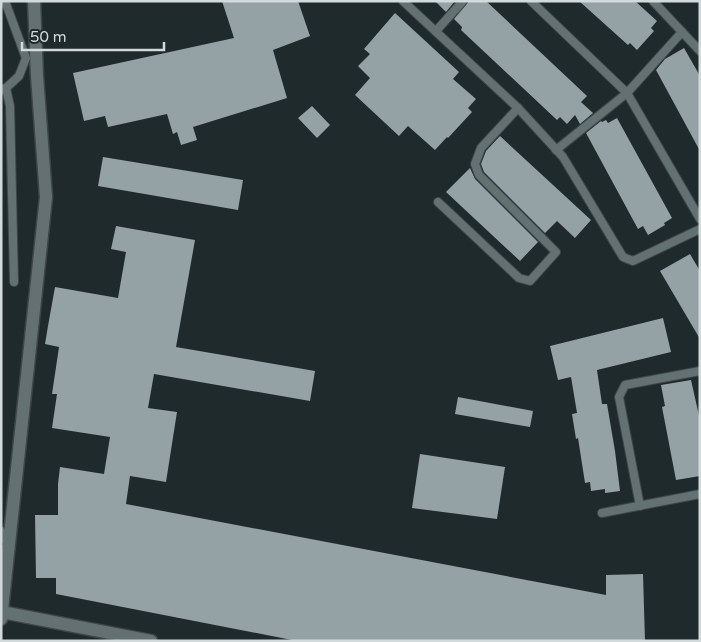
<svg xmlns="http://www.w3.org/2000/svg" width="701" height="642" font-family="'Varela Round',sans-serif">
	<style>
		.building { fill: #94a2a5 }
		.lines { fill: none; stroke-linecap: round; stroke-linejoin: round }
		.service-casing { stroke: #3d4749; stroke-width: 10 }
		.minor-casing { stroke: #3d4749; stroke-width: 15 }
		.service { stroke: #637173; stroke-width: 8 }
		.minor { stroke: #637173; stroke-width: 12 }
	</style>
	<rect width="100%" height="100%" fill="#1e2a2c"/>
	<g class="building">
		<path d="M222,1h76l12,35 -37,14 14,48 -94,29 4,13 -16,5 -4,-13 -4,2 -6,-20 -59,13 -3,-11 -21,5 -11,-48 161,-35z"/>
		<path d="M435,1h20l-9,11z"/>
		<path d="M469,1h17l101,95 -6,6 12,11 -13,11 -5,-9 -8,9 -7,-7 -3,3 -96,-90 1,-3 -8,-8z"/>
		<path d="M579,1h56l22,20 -6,7 3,3 -17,19 -7,-7 -2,2z"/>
		<path d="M395,13l64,59 -6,7 23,20 -8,9 4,4 -24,26 -1,-1 -12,13 -27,-24 -9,10 -44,-41 15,-17 -12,-12 12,-12 -6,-5z"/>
		<path d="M684,48l16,28v75l-44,-81 9,-11z"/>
		<path d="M312,106l18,19 -13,13 -19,-20z"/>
		<path d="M617,118l55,100 -8,5 1,2 -17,10 -5,-9 -5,3 -52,-96 15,-12 1,1 4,-2 2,3z"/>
		<path d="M500,136l91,84 -16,18 -18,-17 -12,12 -61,-61 -3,-8 5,-13z"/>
		<path d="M103,157l140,23 -5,30 -140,-24z"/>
		<path d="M470,168l5,11 63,63 -18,19 -74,-69z"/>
		<path d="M116,226l79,14 -19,107 139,24 -5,30 -156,-27 -6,34 29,4 -11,70 -36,-6 -4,28 480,91v-20l37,-1 2,67h-348l-241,-47v-16h-20l-1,-63h23v-31l2,-17 44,7 6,-37 -58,-9 5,-34h-5l7,-47 -14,-3 3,-18 7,-39 63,11 8,-46 -15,-3z"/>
		<path d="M690,254l10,17v68l-40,-68z"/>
		<path d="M663,318l8,34 -74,18 5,34h5l8,47 5,40 -15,2v-4l-14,2 -1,-9 -5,1 -7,-45 -2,1 -4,-25 5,-1 -6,-36 -13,3 -8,-34z"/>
		<path d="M691,380l9,40v56l-24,4 -14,-73 3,-1 -4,-21z"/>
		<path d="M458,397l75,14 -3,16 -75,-13z"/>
		<path d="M420,454l85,13 -8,52 -85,-11z"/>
	</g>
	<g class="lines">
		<g class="service-casing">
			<g id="service">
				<path d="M403,1l115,107 45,49 60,100 10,4 67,-32"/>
				<path d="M531,1l96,92 73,126"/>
				<path d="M653,1l47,50"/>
				<path d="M436,31l27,-30"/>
				<path d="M6,88l4,18 4,176"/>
				<path d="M1,90l5,-2 13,-12 7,-18 -21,-57"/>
				<path d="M556,150l71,-57 55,-61"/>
				<path d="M438,202l81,76 11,3 26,-29 -77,-77 -4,-11 6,-16 37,-40"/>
				<path d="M640,506l-21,-109 6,-12 75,-14"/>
				<path d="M602,513l98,-19"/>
				<path d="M1,531l8,16 -8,3"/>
			</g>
		</g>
		<g class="minor-casing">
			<g id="minor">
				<path d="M2,612l149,29"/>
				<path d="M1,619l45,-422 -9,-121 -3,-75"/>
			</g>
		</g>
		<use href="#service" class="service"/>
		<use href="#minor" class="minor"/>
	</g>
	<rect width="701" height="642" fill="none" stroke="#d3dadc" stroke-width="5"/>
	<path d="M22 42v8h142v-8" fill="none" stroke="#d3dadc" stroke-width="2.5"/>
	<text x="30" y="42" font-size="15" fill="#d3dadc" stroke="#1e2a2c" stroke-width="4" paint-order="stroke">50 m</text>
</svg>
